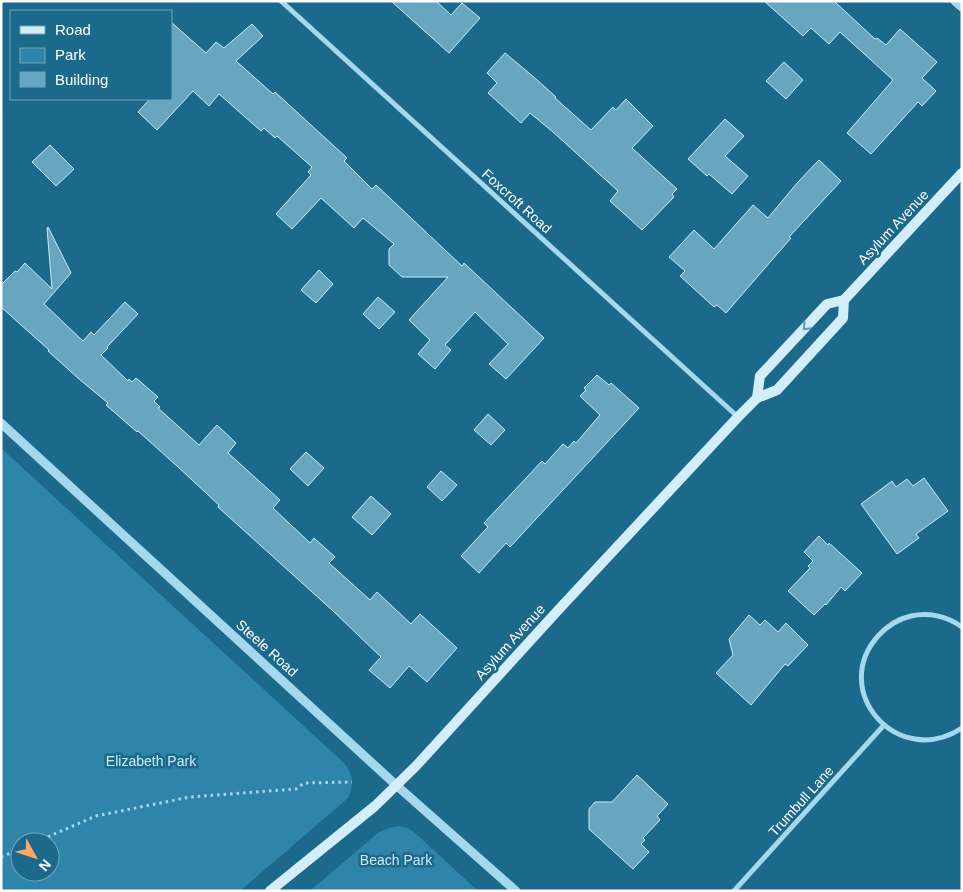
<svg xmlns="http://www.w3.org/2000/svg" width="963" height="892" font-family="Arial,sans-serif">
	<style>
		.green { fill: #2e85a9; fill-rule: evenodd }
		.building { fill: #66a6c1; stroke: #ccecf9 }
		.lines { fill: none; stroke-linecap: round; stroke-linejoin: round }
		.path { stroke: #a6d8ed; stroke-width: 3; stroke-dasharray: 2.5 4; stroke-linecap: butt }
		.minor { stroke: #a6d8ed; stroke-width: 5 }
		.tertiary { stroke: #a6d8ed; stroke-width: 9 }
		.secondary { stroke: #d3edf9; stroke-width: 10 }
		.oneway { stroke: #5b97b2 }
		.labels { text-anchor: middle; stroke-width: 5; stroke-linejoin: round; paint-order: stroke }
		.street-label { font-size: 14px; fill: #fff; stroke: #1b698b }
		.park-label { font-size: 14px; fill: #ccecf9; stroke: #1b698b }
	</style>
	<rect width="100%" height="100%" fill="#1b698b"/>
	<g class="green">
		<path d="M1,448l343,315c9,11 10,22 4,35l-108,93h-239zM20,842h30v30h-30z"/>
		<path d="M398,826l9,2 7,4 64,59h-168l69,-59 10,-4z"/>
	</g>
	<g class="building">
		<path d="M391,1h45l15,14 11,-12 18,15 -31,35z"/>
		<path d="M764,1h70l41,38 2,-1 9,7 14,-16 37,33 -15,16 14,13 -14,15 -4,-4 -47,52 -24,-21 46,-53 -53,-48 -11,12 -18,-16 -8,8z"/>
		<path d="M171,22l35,31 10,-11 8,6 28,-24 11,12 -27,25 37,33 2,-2 72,66 -3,3 28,28 4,-4 86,81 2,-3 80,75 -38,41 -17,-15 19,-20 -33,-32 -30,33 6,5 -16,19 -17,-15 12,-14 -21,-20 39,-43h-46l-13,-12v-16l5,-5 -31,-26 -9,10 -33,-30 -29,31 -16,-15 35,-39 -3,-3 4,-5 -35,-31 -2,2 -11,-10 -3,3 -42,-37 -10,12 -16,-15 -36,39 -19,-18 12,-13h21z"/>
		<path d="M505,53l31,26 20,18 -1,1 36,32 22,-23 3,3 10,-11 27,27 -21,22 45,41 -5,5 2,3 -32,33 -32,-29 8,-10 -65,-59 -23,-19 -9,10 -33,-30 9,-10 -10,-10z"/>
		<path d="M784,62l19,18 -17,19 -20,-18z"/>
		<path d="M725,119l19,17 -19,20 23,20 -16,18 -23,-20 -2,2 -19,-17z"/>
		<path d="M50,145l24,24 -18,17 -24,-24z"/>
		<path d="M819,160l22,21 -52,56 2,1 -65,75 -9,-8 -3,2 -34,-31 5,-5 -16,-14 25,-27 20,19 39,-44 15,13 30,-36z"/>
		<path d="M48,227l23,46 -27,31 39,37 8,-9 3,3 31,-33 13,12 -31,33 1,1 -7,7 27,26 1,-2 3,3 4,-4 22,19 -4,4 6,6 -2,1 41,37 18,-20 19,18 -8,10 52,47 -7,8 37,35 4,-5 21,19 -6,6 41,37 7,-8 34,32 9,-10 37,34 -30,34 -18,-16 -19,22 -21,-18 12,-13 -49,-47 -114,-103 1,-2 -41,-38 -40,-36 -1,1 -31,-27 2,-2 -29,-24 -31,-28 1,-1 -48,-43v-22l14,-14 2,1 8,-9 27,26 -5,-61z"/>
		<path d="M319,270l14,14 -17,19 -15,-13z"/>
		<path d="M378,297l17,15 -16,17 -16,-15z"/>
		<path d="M597,375l12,10 2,-2 28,25 -129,139 -4,-4 -27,30 -18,-17 27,-29 -4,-4 58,-62 3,3 18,-20 5,4 6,-7 2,2 24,-28 -20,-19 6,-6 -2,-2z"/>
		<path d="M488,414l17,16 -14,15 -17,-15z"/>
		<path d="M306,452l18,16 -16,18 -18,-17z"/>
		<path d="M441,471l16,14 -15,16 -15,-14z"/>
		<path d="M924,478l24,33 -32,23 3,4 -22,16 -36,-50 31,-23 4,6 11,-8 6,7z"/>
		<path d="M371,496l20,18 -19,21 -20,-18z"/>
		<path d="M819,536l9,9 1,-2 33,30 -17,18 -4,-4 -15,18 -1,-1 -11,11 -26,-24 22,-23 -2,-2 5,-5 -9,-9z"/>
		<path d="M749,615l11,10 5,-5 13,12 8,-9 22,22 -20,21 -3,-2 -34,41 -35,-32 17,-18 -4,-16z"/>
		<path d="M637,775l31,29 -11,12 3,4 -17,18 2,2 -4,4 8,8 -16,17 -44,-40v-20l6,-7h17z"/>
	</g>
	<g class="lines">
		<g class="path">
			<path d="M36,842l60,-26 94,-19 106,-8 8,-6 48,-1"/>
			<path d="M1,857l19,-8"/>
		</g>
		<g class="minor">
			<path d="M281,1l457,416"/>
			<path d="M962,627c-15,-11 -34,-15 -51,-11 -13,3 -24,10 -33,20 -49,55 20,134 84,92"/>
			<path d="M734,891l150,-166"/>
		</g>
		<g class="tertiary">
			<path d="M955,1l7,6"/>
			<path d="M1,423l395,362 120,106"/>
		</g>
		<g class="secondary">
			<path d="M757,398l3,-22 67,-72 17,-4 118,-127"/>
			<path d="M270,891l105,-85 41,-40 145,-159 177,-190 19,-19 20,-8 66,-72 1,-18"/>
		</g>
	</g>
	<defs><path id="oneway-chevron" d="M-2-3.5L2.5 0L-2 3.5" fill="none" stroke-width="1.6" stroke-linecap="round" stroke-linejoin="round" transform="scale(1.25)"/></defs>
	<use class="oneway" href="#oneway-chevron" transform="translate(806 327) rotate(133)"/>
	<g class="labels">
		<g class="street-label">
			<text transform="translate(517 201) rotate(42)" y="5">Foxcroft Road</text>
			<text transform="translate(893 227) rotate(-47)" y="5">Asylum Avenue</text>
			<text transform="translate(510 642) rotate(-48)" y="5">Asylum Avenue</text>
			<text transform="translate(267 648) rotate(42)" y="5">Steele Road</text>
			<text transform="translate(801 801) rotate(-48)" y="5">Trumbull Lane</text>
		</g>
		<g class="park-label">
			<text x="151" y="766">Elizabeth Park</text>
			<text x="396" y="865">Beach Park</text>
		</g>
	</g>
	<rect width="963" height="892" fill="none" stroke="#ffffff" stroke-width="5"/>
	<rect x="10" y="10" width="162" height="90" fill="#1b698b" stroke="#76a5b9"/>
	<rect x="20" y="26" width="25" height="8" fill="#d3edf9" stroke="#76a5b9"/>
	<text x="55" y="35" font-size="15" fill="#ffffff">Road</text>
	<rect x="20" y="48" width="25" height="15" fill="#2e85a9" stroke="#76a5b9"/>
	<text x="55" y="60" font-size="15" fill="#ffffff">Park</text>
	<rect x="20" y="72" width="25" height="15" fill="#66a6c1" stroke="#76a5b9"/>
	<text x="55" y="85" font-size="15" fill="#ffffff">Building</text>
	<g transform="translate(35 857) rotate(130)"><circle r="24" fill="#1b698b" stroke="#76a5b9"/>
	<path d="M0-4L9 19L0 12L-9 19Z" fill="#feaa63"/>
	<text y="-8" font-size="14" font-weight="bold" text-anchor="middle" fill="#ffffff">N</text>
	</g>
</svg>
